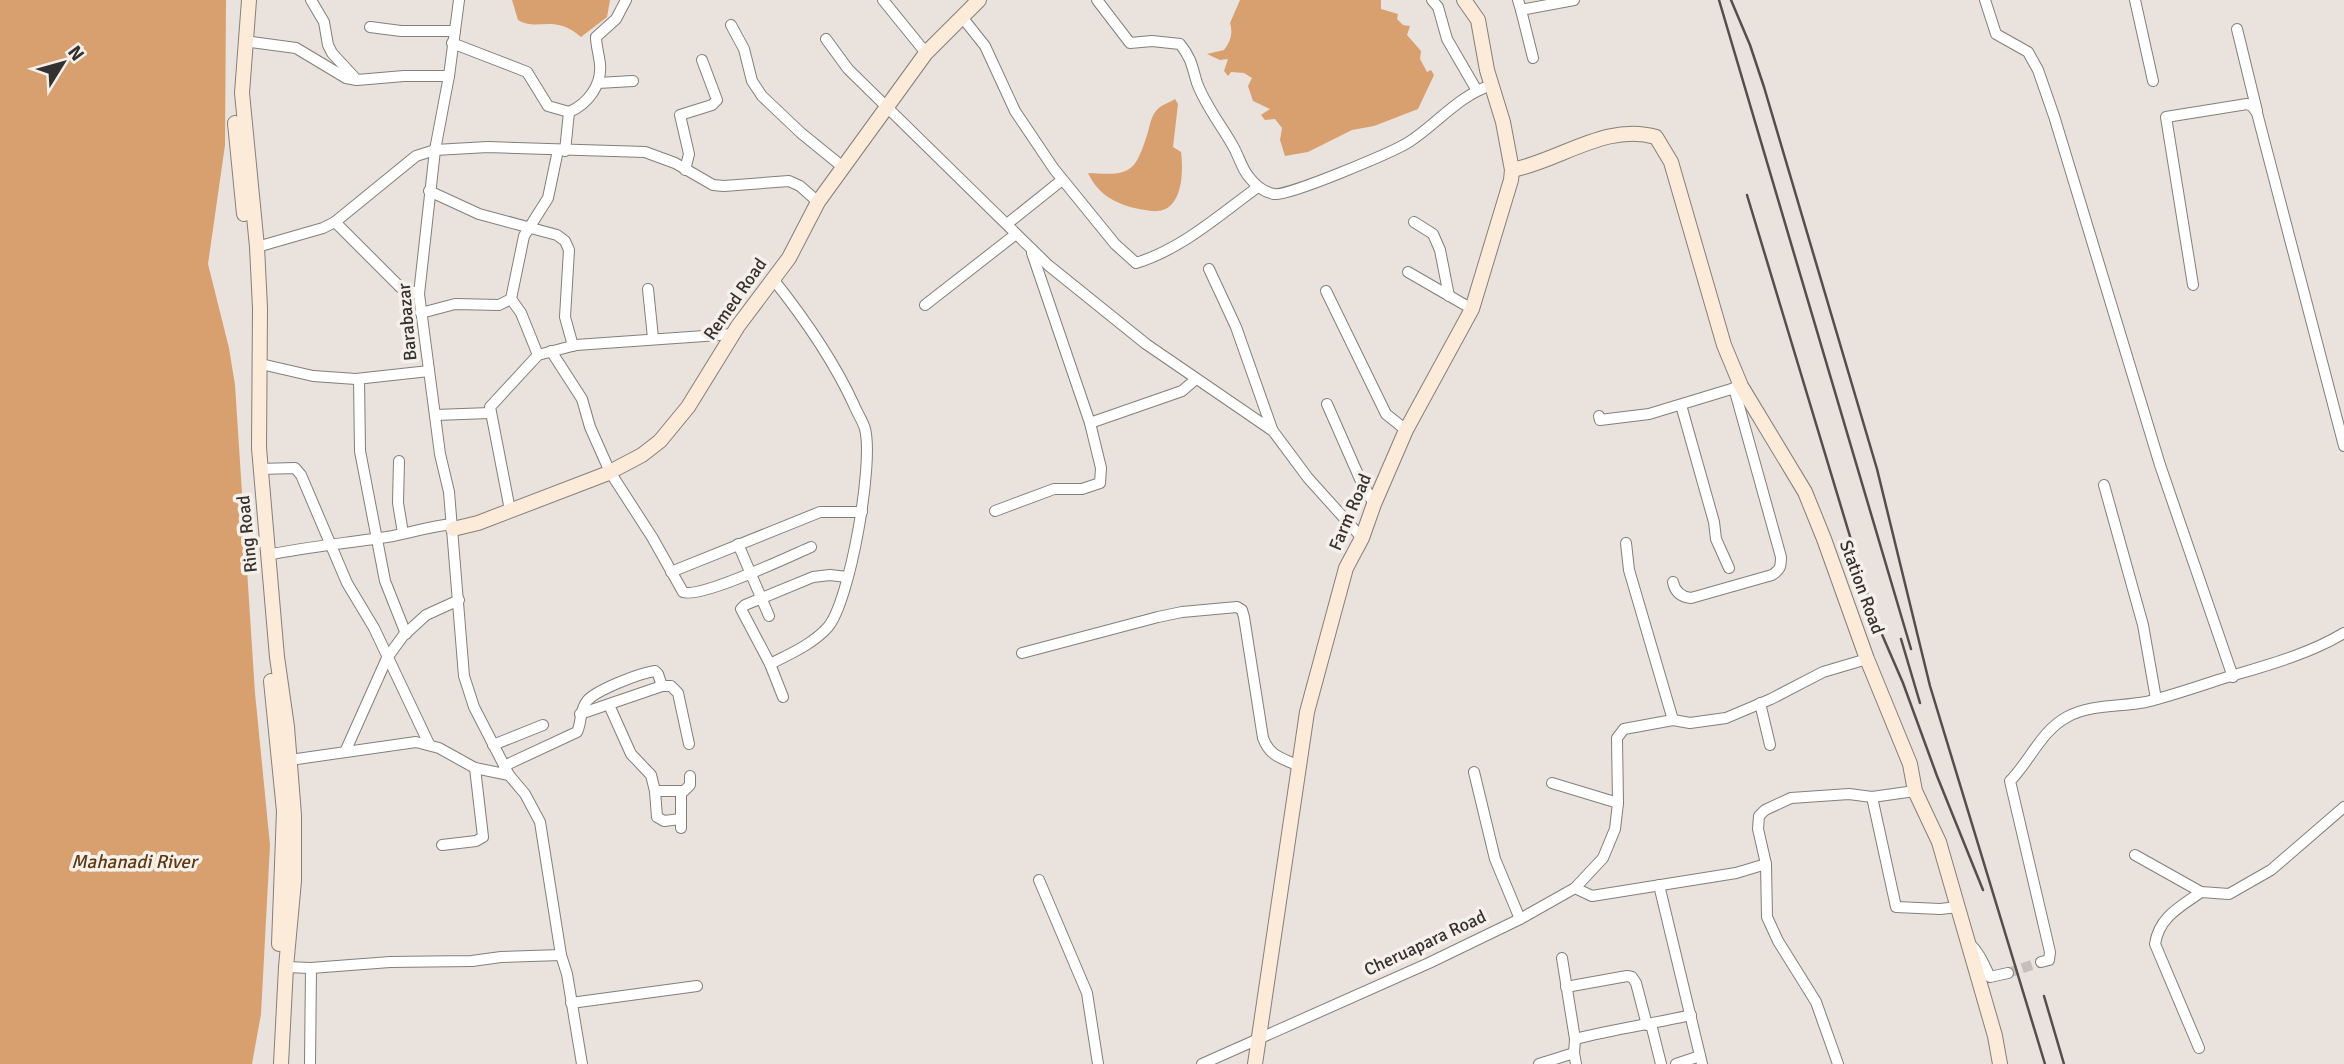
<svg xmlns="http://www.w3.org/2000/svg" width="2344" height="1064" font-family="Signika,sans-serif">
	<style>
		.water { fill: #d7a06e }
		.lines { fill: none; stroke-linecap: round; stroke-linejoin: round }
		.street-tunnel { stroke: #c5bfba; stroke-width: 10; stroke-dasharray: 10 5; stroke-linecap: butt }
		.street-casing { stroke: #857f7a; stroke-width: 12 }
		.secondary-casing { stroke: #857f7a; stroke-width: 16 }
		.street { stroke: #fff; stroke-width: 10 }
		.secondary { stroke: #fdebda; stroke-width: 14 }
		.rail { stroke: #524f4d; stroke-width: 2.5 }
		.labels { text-anchor: middle; stroke-width: 7; stroke-linejoin: round; paint-order: stroke }
		.street-label { font-size: 18px; fill: #343230; stroke: #f6f0ea }
		.water-label { font-size: 19px; font-style: italic; fill: #5d3811; stroke: #f6f0ea }
	</style>
	<rect width="100%" height="100%" fill="#e9e2dd"/>
	<g class="water">
		<path d="M0,0h226l-1,145 -17,119 21,84 6,37 20,308 15,152 -9,169 -9,50h-252z"/>
		<path d="M512,0h98l-3,17 -26,20c-27,-24 -44,-5 -63,-17z"/>
		<path d="M1240,0h141v9l17,5 -1,5 6,6 7,1 -3,9 14,16 -1,8 7,13 4,-2 3,5 -16,34 -44,17 -22,4 -44,22 -23,4 -5,-16 2,-12 -7,-9 -10,1 -4,-5 9,-6 -17,-8 -5,-15 4,-8 -8,-5 -13,-1 -3,4 -4,-5 4,-12 -8,1 -13,-6 17,-4c7,-9 9,-17 6,-27z"/>
		<path d="M1175,99l3,5 -5,43 8,5c2,16 2,41 -10,53 -7,7 -17,7 -26,5 -25,-4 -46,-13 -57,-37 43,3 47,0 60,-41 2,-7 3,-15 8,-21 4,-6 13,-8 19,-12z"/>
	</g>
	<g class="lines">
		<path class="street-tunnel" d="M2008,973l33,-11"/>
		<g class="street-casing">
			<g id="street">
				<path d="M311,0l13,22 4,23 4,8 23,25"/>
				<path d="M459,0l-10,76 -14,74 -16,144 21,160 9,38 15,184 10,31 35,68 16,19 15,28 21,133 6,19 15,90"/>
				<path d="M883,0l43,53"/>
				<path d="M1097,0l33,43 22,-2 28,3c12,15 12,23 17,39 9,24 25,43 37,65 5,9 8,21 15,29 6,8 14,15 25,17 13,3 119,-42 135,-52 28,-18 50,-47 83,-57"/>
				<path d="M1432,0l6,7 9,32 29,50"/>
				<path d="M1518,0l3,10 53,-10"/>
				<path d="M1985,0l11,34 32,18 10,18 16,46 106,349 73,212"/>
				<path d="M2135,0l18,81"/>
				<path d="M1521,10l12,48"/>
				<path d="M962,17l23,29 30,65 39,58 61,75 21,19c46,-14 83,-48 122,-76"/>
				<path d="M731,25l13,24 8,32 10,15 39,37 43,35"/>
				<path d="M370,27l31,4h54"/>
				<path d="M2237,29l20,82"/>
				<path d="M826,39l22,30 200,196 98,79 127,87 35,47 54,60"/>
				<path d="M244,41l52,7 50,30 11,2 47,-4h45"/>
				<path d="M452,43l75,29 21,34 21,6"/>
				<path d="M598,83l35,-2"/>
				<path d="M565,151l4,-39c19,-8 33,-27 31,-48 -1,-9 -4,-19 -4,-27l20,-18 10,-19"/>
				<path d="M685,170l4,-16 -9,-39 32,-10 5,-5 -15,-40"/>
				<path d="M429,191l50,23 78,21 8,6 4,9 -4,67 8,29"/>
				<path d="M335,222l65,65 19,7"/>
				<path d="M1414,222l19,12 7,16 9,46"/>
				<path d="M1007,224l55,-44"/>
				<path d="M257,247l66,-19 12,-6 81,-66 19,-6 53,-3 157,5 30,11 38,22 11,1 65,-5 11,5 18,16"/>
				<path d="M1032,253l58,170 92,-32 14,-12"/>
				<path d="M1209,269l27,58 36,102"/>
				<path d="M1408,272l64,37"/>
				<path d="M2193,285l-27,-168 81,-13 5,2 5,7 87,333"/>
				<path d="M648,289l5,49"/>
				<path d="M1326,291l60,123 20,16"/>
				<path d="M511,299l10,14 17,42"/>
				<path d="M925,305l91,-71"/>
				<path d="M421,313l34,-9 44,1 12,-6 13,-63 24,-38 10,-48"/>
				<path d="M551,351l31,48 8,28 20,45 42,65 31,55c17,7 107,-36 128,-45"/>
				<path d="M261,364l52,12 43,3 73,-8"/>
				<path d="M359,379l1,72 25,130 21,53"/>
				<path d="M1327,404l33,75 14,25"/>
				<path d="M1681,405l33,117 2,17 13,29"/>
				<path d="M435,415l55,-2"/>
				<path d="M1599,416l1,4 49,-6 89,-27"/>
				<path d="M399,461l-1,42 5,30"/>
				<path d="M260,469l35,-1 6,7 46,108 27,45 55,116"/>
				<path d="M2104,485l39,140 13,74"/>
				<path d="M510,510l-20,-103 48,-52 38,-10 157,-11"/>
				<path d="M995,511l59,-22h28l18,-6 1,-15 -11,-45"/>
				<path d="M1626,543l3,27 44,150"/>
				<path d="M738,544l31,72"/>
				<path d="M268,555c42,-9 83,-12 125,-19 20,-4 39,-10 59,-12"/>
				<path d="M671,572l149,-60h42"/>
				<path d="M1673,582c2,10 8,15 18,16l81,-23c8,-5 9,-8 9,-18l-47,-169"/>
				<path d="M1022,653l136,-36 24,-5 55,-5 5,3 2,7 19,121c7,19 19,20 36,28"/>
				<path d="M770,664c20,-10 43,-20 58,-37 22,-26 46,-164 37,-198 -2,-8 -8,-16 -11,-24 -21,-46 -50,-87 -81,-126"/>
				<path d="M783,697l-13,-33 -29,-55 4,-4 68,-28 17,-2 17,2"/>
				<path d="M1760,703l10,42"/>
				<path d="M609,705l22,49 20,21 4,16h29l6,-6v-9"/>
				<path d="M580,714l82,-28"/>
				<path d="M493,745l50,-20"/>
				<path d="M345,752l42,-94 16,-22 23,-21 33,-15"/>
				<path d="M290,760l126,-18 23,6 36,20 34,7"/>
				<path d="M504,766l73,-34c5,-10 2,-21 10,-31 9,-11 53,-28 68,-30l3,3 4,12h9l7,7 11,51"/>
				<path d="M1474,772l21,87 25,60"/>
				<path d="M1552,783l66,20"/>
				<path d="M655,791l2,26 7,4 17,-2"/>
				<path d="M1872,797l24,110 44,2 18,-2"/>
				<path d="M681,828v-37"/>
				<path d="M442,845l34,-4 7,-4 -8,-69"/>
				<path d="M2135,855l66,37 28,2 42,-24 73,-63"/>
				<path d="M1039,880l48,113 11,71"/>
				<path d="M1659,885l43,179"/>
				<path d="M1575,888l17,8 144,-23 30,-9"/>
				<path d="M1969,943c11,10 15,22 21,34l18,-4"/>
				<path d="M1562,958l13,81"/>
				<path d="M2041,962l8,-2 1,-8 -40,-171c20,-20 31,-50 57,-64 24,-13 53,-10 79,-15 24,-6 48,-14 72,-22 42,-13 88,-24 126,-47"/>
				<path d="M286,967l25,1 79,-6 82,-1 29,-4 60,-2"/>
				<path d="M1566,987l61,-11 5,1 4,6 11,42"/>
				<path d="M571,1003l126,-17"/>
				<path d="M1651,1024l10,40"/>
				<path d="M2199,1048l-44,-104c4,-27 25,-37 46,-52"/>
				<path d="M310,1064l1,-96"/>
				<path d="M1202,1064l227,-101 91,-44 55,-31 28,-30 12,-29 3,-26 -1,-65 7,-9 49,-9 17,3 36,-5 45,-19 52,-27 44,-13"/>
				<path d="M1539,1064l35,-11"/>
				<path d="M1576,1064l-2,-11 1,-14c39,-10 77,-15 116,-24"/>
				<path d="M1676,1064l24,-8"/>
				<path d="M1838,1064l-22,-62 -38,-61 -11,-24 -1,-53 -8,-35 1,-13 6,-6 26,-12 58,-4 23,3 43,-6"/>
			</g>
		</g>
		<g class="secondary-casing">
			<g id="secondary">
				<path d="M249,0l-7,93 15,154 3,61 -1,140 18,209 10,70 7,88v66l-8,86 -5,97"/>
				<path d="M235,123l9,91"/>
				<path d="M1512,170c47,-9 95,-48 144,-33l15,25 53,183 17,41 64,106 19,47 43,120 43,105 5,27 24,51 56,194 5,28"/>
				<path d="M453,529l25,-6 128,-49 36,-19 18,-14 28,-34 50,-81 51,-68 29,-56 108,-149 53,-53"/>
				<path d="M271,681l13,130 -5,133"/>
				<path d="M1255,1064l52,-352 39,-144 16,-30 12,-34 32,-74 66,-121 39,-129 1,-10 -9,-48 -16,-52 -9,-50 -14,-20"/>
			</g>
		</g>
		<use href="#street" class="street"/>
		<use href="#secondary" class="secondary"/>
		<g class="rail">
			<path d="M1719,0l192,649"/>
			<path d="M1731,0l19,45 14,42 113,382 53,217 115,378"/>
			<path d="M1747,195l127,421 29,67 34,93 46,114"/>
			<path d="M1901,639l19,64"/>
			<path d="M2044,996l20,68"/>
		</g>
	</g>
	<g class="labels">
		<g class="street-label">
			<text transform="translate(735 299) rotate(-55)" y="6">Remed Road</text>
			<text transform="translate(407 322) rotate(-95)" y="6">Barabazar</text>
			<text transform="translate(1350 512) rotate(-67)" y="6">Farm Road</text>
			<text transform="translate(247 534) rotate(-96)" y="6">Ring Road</text>
			<text transform="translate(1862 587) rotate(70)" y="6">Station Road</text>
			<text transform="translate(1425 943) rotate(-25)" y="6">Cheruapara Road</text>
		</g>
		<g class="water-label">
			<text x="134" y="868">Mahanadi River</text>
		</g>
	</g>
	<g transform="translate(63 63) rotate(53)" stroke="#f6f0ea" stroke-width="5" paint-order="stroke">
	<path d="M0-5L12 26L0 18L-12 26Z" fill="#343230"/>
	<text y="-10" font-size="19" font-weight="bold" text-anchor="middle" fill="#343230">N</text>
	</g>
</svg>
